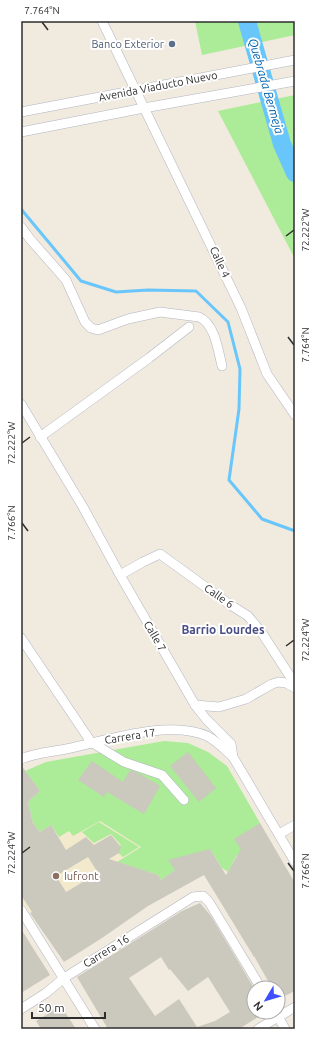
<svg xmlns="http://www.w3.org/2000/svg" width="316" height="1050" font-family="Ubuntu,sans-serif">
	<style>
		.education { fill: #f3eacd }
		.green { fill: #aceb97 }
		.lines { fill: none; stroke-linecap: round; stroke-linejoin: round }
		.stream { stroke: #69c6fb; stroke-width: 3 }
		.river { stroke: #69c6fb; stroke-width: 18 }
		.building { fill: #cbc8bd; fill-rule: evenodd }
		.minor-casing { stroke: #b3b4c2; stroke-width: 10 }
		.minor { stroke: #fff; stroke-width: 9 }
		.ticks { fill: none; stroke: #2e2e2e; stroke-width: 1.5 }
		.service-dot { fill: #5c6f8a; stroke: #fff; stroke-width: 1.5 }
		.education-dot { fill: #8d6e63; stroke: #fff; stroke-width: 1.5 }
		.labels { text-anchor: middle; stroke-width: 4; stroke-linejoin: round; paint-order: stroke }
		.service-label { font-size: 11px; fill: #4e5e75; stroke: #fff; text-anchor: end }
		.street-label { font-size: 11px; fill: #2e2e2e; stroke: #fff }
		.education-label { font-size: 11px; fill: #785e54; stroke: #fff; text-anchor: start }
		.water-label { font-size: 12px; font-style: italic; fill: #0062af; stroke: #fff }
		.neighbourhood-label { font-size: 12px; font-weight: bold; fill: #484d84; stroke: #fff }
		.neatline { fill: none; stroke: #2e2e2e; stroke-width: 1.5 }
		.ticks-label { font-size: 10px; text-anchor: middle; fill: #2e2e2e }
	</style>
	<rect width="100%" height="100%" fill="#f0eadf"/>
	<path class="education" d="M100,821l41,26 -111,66 -9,-14v-39l48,-29 4,5z"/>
	<g class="green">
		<path d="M195,21h100v14l-93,20z"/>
		<path d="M295,95v164l-77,-148z"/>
		<path d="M164,741l24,2 20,9 19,14 33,57 -11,39 -12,-7 -9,17 -6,-4 -12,-19 -35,21 -14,10 -3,-5 -41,-13 24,-15 -41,-26 -27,15 -4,-5 -10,6 -8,-12 -11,7 -7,-9 -5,-21 12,-11 -15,-20 21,-9z"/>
		<path d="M99,822l40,25 -16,10 -9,-8 7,-4 -10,-11 -17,9 -12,-11z"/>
	</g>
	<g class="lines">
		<path class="stream" d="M21,209l60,72 35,11 32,-2 48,1 32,31 12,47 -1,40 -10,71 33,39 33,12"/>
		<path class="river" d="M247,21l35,123 13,29"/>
	</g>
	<g class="building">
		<path d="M188,752l28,36 -17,14 -29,-36z"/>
		<path d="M92,761l31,21 7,-12 10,4 20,12 -16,28 -37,-22 -3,5 -26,-17z"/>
		<path d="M21,765l19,26 -12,11 5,21 7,9 11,-7 15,25 20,-13 8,8 17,-10 10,12 -2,6 -10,6 49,16 3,5 14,-10 -7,-10 42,-11 16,26 15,-26 -7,-10 26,-16 35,60v108l-17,8v-11h-6l-18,-32v1l-50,-82 -56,31 -46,32 -38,24 -34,-49 2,-1 -11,-17zM88,857l10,16 -32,19 -10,-16z"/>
		<path d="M200,903l11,13 43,72 -1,24h13l-27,17h-131l-31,-52 105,-66zM161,957l8,13 1,-1 18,22 20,-14 22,35 -15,9 -18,6 -18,-28 -24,17 -26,-38z"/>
		<path d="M21,929l29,46 -29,18z"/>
		<path d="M61,1006l15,23h-35l-5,-8z"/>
	</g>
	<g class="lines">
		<g class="minor-casing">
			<g id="minor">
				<path d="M102,21l139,287 26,66 28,41"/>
				<path d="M21,112l274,-52"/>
				<path d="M21,132l123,-24 151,-27"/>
				<path d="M21,227l9,12 36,41 19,42 6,6 7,2 30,-11 32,-7 39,5c16,7 19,33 23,49"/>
				<path d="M21,404l62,103 37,68 75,130 11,14 25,25 2,13 62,105"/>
				<path d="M40,437l109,-79 40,-31"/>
				<path d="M120,575l23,-13 17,-8 69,50 19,12 14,17 33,51"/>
				<path d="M21,638l70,104 33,20 38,13 22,25"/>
				<path d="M195,705l24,2 27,-8 26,-15 7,-2 7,1 9,5"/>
				<path d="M21,759c14,-6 30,-7 45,-10 39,-8 103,-30 141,-13 10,5 18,14 26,21"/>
				<path d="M279,834l16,-9"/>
				<path d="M21,910l74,119"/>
				<path d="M21,1009l25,-16 18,-15 129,-81 10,-1 6,6 52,86"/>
				<path d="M276,1013l9,16"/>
				<path d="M258,1029l37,-22"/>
			</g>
		</g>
		<use href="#minor" class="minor"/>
	</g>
	<path class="ticks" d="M42,22l6,8M286,236l8,-6M288,337l6,8M22,443l8,-6M22,523l6,8M286,646l8,-6M22,853l8,-6M288,863l6,8"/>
	<circle class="service-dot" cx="172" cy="44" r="4"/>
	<circle class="education-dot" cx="56" cy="876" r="4"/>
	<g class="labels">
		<g class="service-label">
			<text x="164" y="48">Banco Exterior</text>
		</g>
		<g class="street-label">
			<text transform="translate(158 86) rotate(-11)" y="4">Avenida Viaducto Nuevo</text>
			<text transform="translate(220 262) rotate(65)" y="4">Calle 4</text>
			<text transform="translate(219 596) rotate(35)" y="4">Calle 6</text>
			<text transform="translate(155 636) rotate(60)" y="4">Calle 7</text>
			<text transform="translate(130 736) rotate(-9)" y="4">Carrera 17</text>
			<text transform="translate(106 951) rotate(-32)" y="4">Carrera 16</text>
		</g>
		<g class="education-label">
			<text x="64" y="880">Iufront</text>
		</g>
		<g class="water-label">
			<text transform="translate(266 86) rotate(74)" y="4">Quebrada Bermeja</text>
		</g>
		<g class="neighbourhood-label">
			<text x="223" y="634">Barrio Lourdes</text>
		</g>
	</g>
	<rect width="316" height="1050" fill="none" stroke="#ffffff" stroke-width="44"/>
	<g transform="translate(266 1000) rotate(232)"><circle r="19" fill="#ffffff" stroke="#ababab"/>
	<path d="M0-3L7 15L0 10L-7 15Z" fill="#3d4fff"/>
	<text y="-6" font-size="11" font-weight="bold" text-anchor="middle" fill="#2e2e2e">N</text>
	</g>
	<path d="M32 1012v6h73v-6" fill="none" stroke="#2e2e2e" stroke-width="2"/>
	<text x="38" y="1012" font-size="12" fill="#2e2e2e" stroke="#ffffff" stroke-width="3" paint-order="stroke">50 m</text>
	<rect x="22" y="22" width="272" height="1006" class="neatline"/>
	<g class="ticks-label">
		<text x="42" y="14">7.764°N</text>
		<text transform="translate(305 230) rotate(-90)" y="4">72.222°W</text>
		<text transform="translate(305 345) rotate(-90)" y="4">7.764°N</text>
		<text transform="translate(11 443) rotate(-90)" y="4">72.222°W</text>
		<text transform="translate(11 523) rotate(-90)" y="4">7.766°N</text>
		<text transform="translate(305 640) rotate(-90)" y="4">72.224°W</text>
		<text transform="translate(11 853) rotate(-90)" y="4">72.224°W</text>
		<text transform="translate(305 871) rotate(-90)" y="4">7.766°N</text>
	</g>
</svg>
